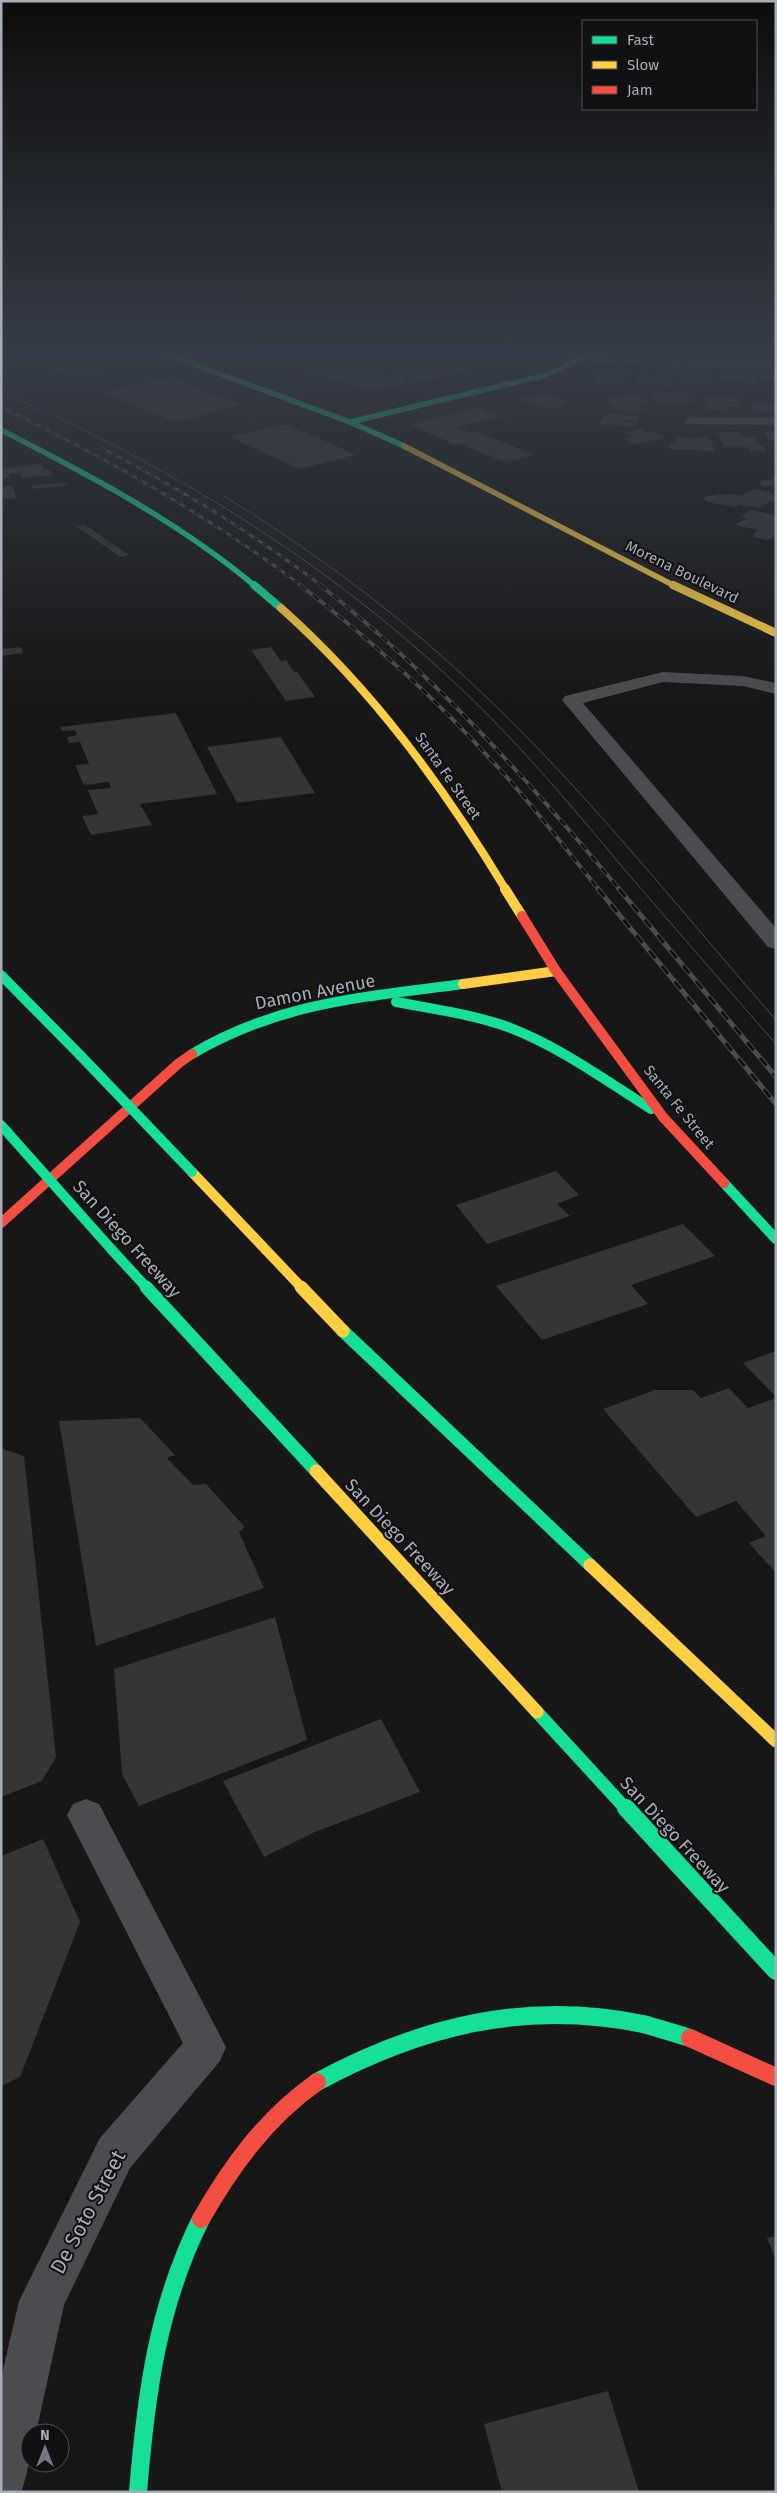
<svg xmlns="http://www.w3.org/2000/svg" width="777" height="2493" font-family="'Fira Sans',sans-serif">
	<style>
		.building { fill: #353536 }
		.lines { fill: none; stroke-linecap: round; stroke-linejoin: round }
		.street { fill: #4b4c50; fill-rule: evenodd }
		.fast-far4 { stroke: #16e098; stroke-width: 5.5 }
		.fast-far3 { stroke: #16e098; stroke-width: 8 }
		.fast-far2 { stroke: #16e098; stroke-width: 10 }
		.fast-far1 { stroke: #16e098; stroke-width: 13 }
		.fast { stroke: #16e098; stroke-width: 18 }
		.slow-far3 { stroke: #ffcf43; stroke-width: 5.5 }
		.slow-far2 { stroke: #ffcf43; stroke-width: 8 }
		.slow-far1 { stroke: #ffcf43; stroke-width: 10 }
		.slow { stroke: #ffcf43; stroke-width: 13 }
		.jam-far1 { stroke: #f24e42; stroke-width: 10 }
		.jam { stroke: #f24e42; stroke-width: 18 }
		.tram { stroke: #4b4c4f; stroke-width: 1 }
		.rail-far2-casing { stroke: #4b4c4f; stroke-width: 3 }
		.rail-far1-casing { stroke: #4b4c4f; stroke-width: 4 }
		.rail-casing { stroke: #4b4c4f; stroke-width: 5 }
		.rail-far2 { stroke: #111113; stroke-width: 2; stroke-dasharray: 5.5; stroke-linecap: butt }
		.rail-far1 { stroke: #111113; stroke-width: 2.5; stroke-dasharray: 8; stroke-linecap: butt }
		.rail { stroke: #111113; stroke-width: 3; stroke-dasharray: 10; stroke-linecap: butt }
		.fast-bridge { stroke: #16e098; stroke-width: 10 }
		.labels { text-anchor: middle; stroke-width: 4; stroke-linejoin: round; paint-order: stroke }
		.far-street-label { font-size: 15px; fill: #a8adb8; stroke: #111113 }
		.street-label { font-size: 18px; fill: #a8adb8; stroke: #111113 }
		.near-street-label { font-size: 21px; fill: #a8adb8; stroke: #111113 }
	</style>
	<rect width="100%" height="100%" fill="#171717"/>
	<g class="building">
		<path d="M12,354h93l24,8 -61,14z"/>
		<path d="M273,354h43l10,3 -23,7z"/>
		<path d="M338,354h55l10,3 -7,2 2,1 15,-2 29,10 10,-4 7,1 11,6 -45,9 -47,-16 7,-1 -4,-2 -11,3z"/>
		<path d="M643,354h18l-1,4 -18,-1z"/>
		<path d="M331,359l60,20 11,-3 16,5 -50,10 -68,-24z"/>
		<path d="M610,370l19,1v5h-5l-1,6h-5l-1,3 -22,-3v-8h15z"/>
		<path d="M675,371h20l2,4h13l4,9h-32z"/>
		<path d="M760,372h16v9l-12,-1z"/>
		<path d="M719,373l35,1 6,10h-15l-2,-3h-19z"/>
		<path d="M647,374l1,3h7l-1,-3 15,1 4,11 -33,-2 -4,-9z"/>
		<path d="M170,377l20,8 52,20 -67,17 -73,-30z"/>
		<path d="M684,391l11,11h-37l-6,-9z"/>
		<path d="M547,394l24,9 -22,6 -31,-10z"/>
		<path d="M631,394l6,1 13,9 -11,1 7,4 -18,3 -22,-9 4,-1 -4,-2z"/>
		<path d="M703,397h34l3,9 -14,1 2,3h-21z"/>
		<path d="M750,403h26v8h-23z"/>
		<path d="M479,408l21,9 -45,10 14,5 6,-1 60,24 -28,6 -13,-3 -35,-15 -6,1 -44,-20z"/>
		<path d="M605,414l31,2 3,1 -2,4 -12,-1 -1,2 12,1 -2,4 -35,-3z"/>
		<path d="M282,425h7l67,30 -56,14 -68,-31v-2z"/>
		<path d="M640,429l9,4 4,-1 15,6 -32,6 -12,-5 9,-2 -10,-4z"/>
		<path d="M718,432h21l3,5h13l3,9h6l2,5h-16l-2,-4h-24z"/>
		<path d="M765,432h11v8h-7z"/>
		<path d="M675,437h12v2l22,-2 6,14 -43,-2 -4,-3 2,-3h7z"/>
		<path d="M39,464l4,1 1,5h6l2,5 -31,3 -1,-5 -12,1 2,4 -9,1v-10z"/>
		<path d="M772,478h4v10l-2,-2h-12l-3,-5 13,-1z"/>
		<path d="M66,483l2,2 -36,4 -1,-4z"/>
		<path d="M13,486l3,12 -15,1v-12z"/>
		<path d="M753,489l18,3 -1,2 6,1v7h-7l-7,6 -23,-3 -2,2 -30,-5 -4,-3 4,-3 12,-2 24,1z"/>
		<path d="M750,510l26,5v20l-9,5 -14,-3 1,-4 4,-3 -23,-5 12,-7 -6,-1z"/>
		<path d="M84,524l45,31 -9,2 -44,-31z"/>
		<path d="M21,647l2,6 -22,3v-7z"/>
		<path d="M271,647l10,14 5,-1 8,12h3l18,25 -29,4 -35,-51z"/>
		<path d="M176,713l41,81 -77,10 12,21 -61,10 -9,-19 16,-2 -10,-24 23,-2 -2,-6 -25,3 -9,-20 14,-1 -9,-22 -11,1 -2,-6 10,-2 -2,-5 -13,1 -2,-4z"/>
		<path d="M281,737l34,56 -78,10 -30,-56z"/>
		<path d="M556,1171l23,24 -22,9 13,12 -83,28 -31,-39z"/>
		<path d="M683,1224l32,32 -84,29 17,19 -106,36 -46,-54z"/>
		<path d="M776,1351v46l-33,-34z"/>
		<path d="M729,1388l19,20 28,-10v175l-27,-30 17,-7 -30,-35 -40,16 -93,-108 52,-19h38l8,8z"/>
		<path d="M140,1418l35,37 -8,3 26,27 13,-1 39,43 -6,5 25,56 -168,58 -37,-225z"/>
		<path d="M1,1448l23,8 32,301 -14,24 -41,16z"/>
		<path d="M275,1617l32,123 -168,66 -17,-32 -8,-105z"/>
		<path d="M381,1719l39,73 -105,40 -51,25 -41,-76z"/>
		<path d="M43,1839l37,83 -60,155 -19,9v-230z"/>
		<path d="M776,2236v24l-9,-22z"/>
		<path d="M608,2391l31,101h-137l-18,-68z"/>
	</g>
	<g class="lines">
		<g class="street">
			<path d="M581,354l49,5 146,1v8l-146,-1 -53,-6 -2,-3z"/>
			<path d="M691,417h85v8l-90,-1 -2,-3z"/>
			<path d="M663,672l80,4 33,7v11l-33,-8 -80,-4 -80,21 193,225v21l-8,-2 -206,-247 3,-4z"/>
			<path d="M86,1799l13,5 127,243 -6,14 -90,107 -66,137 -28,128h-6c0,21 -1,39 -9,59h-20v-114l18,-77 81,-163 83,-95 -116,-228 6,-11z"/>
		</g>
		<g class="fast-far4">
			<path d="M166,354l184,68 54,24"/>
			<path d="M350,422l192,-46 22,-9 22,-13"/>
			<path d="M1,430c88,45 178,92 254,156"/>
		</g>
		<path class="fast-far3" d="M254,585l27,23"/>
		<g class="fast-far2">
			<path d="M1,975l79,80"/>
			<path d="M396,1002c37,7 76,12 112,25 52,20 97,53 143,82"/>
			<path d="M192,1054c88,-52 173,-57 271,-70"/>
			<path d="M724,1183l52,56"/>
			<path d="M112,1250l35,38"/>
		</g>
		<g class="fast-far1">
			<path d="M146,1287l170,184"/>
			<path d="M343,1331l247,234"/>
			<path d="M537,1712l90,98"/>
		</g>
		<g class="fast">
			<path d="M626,1808l150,163"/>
			<path d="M317,2082c104,-56 207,-82 326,-58 15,4 31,9 47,14"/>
			<path d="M138,2492c8,-97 19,-185 63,-273"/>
		</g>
		<path class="slow-far3" d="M404,446l271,140"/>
		<g class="slow-far2">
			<path d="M673,585l103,48"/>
			<path d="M281,608c91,81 162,178 225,282"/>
		</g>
		<g class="slow-far1">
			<path d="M505,889l17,27"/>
			<path d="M463,984l93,-13"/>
			<path d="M192,1172l110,116"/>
		</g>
		<g class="slow">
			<path d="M301,1287l42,44"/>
			<path d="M316,1471l221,241"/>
			<path d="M590,1565l186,176"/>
		</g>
		<g class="jam-far1">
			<path d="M522,916l34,55 107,146 61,66"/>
			<path d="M1,1223l178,-160 13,-9"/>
		</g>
		<g class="jam">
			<path d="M690,2038l86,39"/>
			<path d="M201,2219c31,-54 65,-101 116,-137"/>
		</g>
		<g class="tram">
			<path d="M1,392c181,79 342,179 483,319 50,50 95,104 140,158 50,58 101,117 152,175"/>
			<path d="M224,496c82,51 160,107 231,172 118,106 217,233 321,352"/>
		</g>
		<g class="rail-far2-casing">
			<g id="rail-far2">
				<path d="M1,407c106,51 207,108 301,179"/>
				<path d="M102,448c77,40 151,85 220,138"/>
			</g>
		</g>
		<g class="rail-far1-casing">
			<g id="rail-far1">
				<path d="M300,585c70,54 136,114 195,179 37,40 70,84 104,126"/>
				<path d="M320,585c113,89 208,195 300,305"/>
			</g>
		</g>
		<g class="rail-casing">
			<g id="rail">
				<path d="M598,889l178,215"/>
				<path d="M619,889l157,188"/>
			</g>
		</g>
		<use href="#rail-far2" class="rail-far2"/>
		<use href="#rail-far1" class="rail-far1"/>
		<use href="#rail" class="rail"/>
		<g class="fast-bridge">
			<path d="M80,1055l112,117"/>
			<path d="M1,1125l111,125"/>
		</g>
	</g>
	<linearGradient id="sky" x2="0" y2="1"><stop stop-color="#0d0d0d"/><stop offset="0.5" stop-color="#363c47"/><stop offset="1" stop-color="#363c47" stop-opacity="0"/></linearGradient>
	<rect width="777" height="703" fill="url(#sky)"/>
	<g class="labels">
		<g class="far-street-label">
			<text transform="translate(682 572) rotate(26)" y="5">Morena Boulevard</text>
			<text transform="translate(448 776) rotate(55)" y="5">Santa Fe Street</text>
			<text transform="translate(679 1107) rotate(51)" y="5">Santa Fe Street</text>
		</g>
		<g class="street-label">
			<text transform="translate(315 992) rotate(-11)" y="6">Damon Avenue</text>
			<text transform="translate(127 1239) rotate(48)" y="6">San Diego Freeway</text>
			<text transform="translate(400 1537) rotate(47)" y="6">San Diego Freeway</text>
			<text transform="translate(675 1835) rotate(47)" y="6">San Diego Freeway</text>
		</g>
		<g class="near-street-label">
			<text transform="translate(88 2212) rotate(-62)" y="7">De Soto Street</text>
		</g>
	</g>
	<rect width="777" height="2493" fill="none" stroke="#a8adb8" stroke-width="5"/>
	<rect x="582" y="20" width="175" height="90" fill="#111113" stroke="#4d4f55"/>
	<rect x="592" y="36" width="25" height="8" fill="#16e098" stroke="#4d4f55"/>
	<text x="627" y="45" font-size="15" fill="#a8adb8">Fast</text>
	<rect x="592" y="61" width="25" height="8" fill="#ffcf43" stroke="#4d4f55"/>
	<text x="627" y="70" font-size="15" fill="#a8adb8">Slow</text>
	<rect x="592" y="86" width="25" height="8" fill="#f24e42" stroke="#4d4f55"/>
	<text x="627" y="95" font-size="15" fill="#a8adb8">Jam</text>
	<g transform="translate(45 2448)"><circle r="24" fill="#111113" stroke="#4d4f55"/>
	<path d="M0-4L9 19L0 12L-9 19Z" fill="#757880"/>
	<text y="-8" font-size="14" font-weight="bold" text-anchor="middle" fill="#a8adb8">N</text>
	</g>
</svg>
